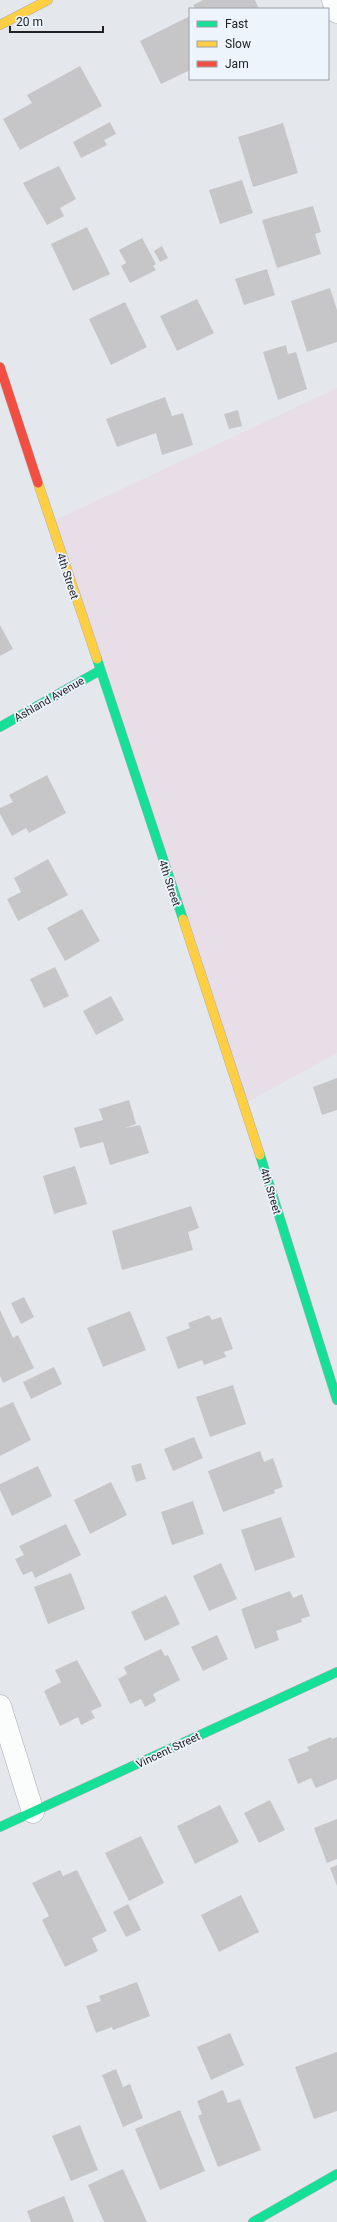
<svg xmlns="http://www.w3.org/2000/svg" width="337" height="2222" font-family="Roboto,sans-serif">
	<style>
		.education { fill: #e8dee7 }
		.building { fill: #c6c6c8 }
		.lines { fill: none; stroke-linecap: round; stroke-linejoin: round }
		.street-casing { stroke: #abaeb1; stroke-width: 23 }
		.fast-casing { stroke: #abaeb1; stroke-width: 10 }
		.slow-casing { stroke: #abaeb1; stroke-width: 10 }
		.jam-casing { stroke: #abaeb1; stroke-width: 10 }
		.street { stroke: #fbfcfc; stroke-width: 22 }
		.fast { stroke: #16e098; stroke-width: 9 }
		.slow { stroke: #ffcf43; stroke-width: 9 }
		.jam { stroke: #f24e42; stroke-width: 9 }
		.labels { text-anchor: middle; stroke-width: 3.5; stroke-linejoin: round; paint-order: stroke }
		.street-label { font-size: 11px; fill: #202225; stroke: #eef4fc }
	</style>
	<rect width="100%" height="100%" fill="#e4e8ec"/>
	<path class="education" d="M337,388v665l-93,51 -193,-582z"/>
	<g class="building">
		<path d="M203,0h52l4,9h-63l-3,-4z"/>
		<path d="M190,16v54l-29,14 -21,-43z"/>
		<path d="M80,66l22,40 -82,44 -17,-31 29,-16 -5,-8z"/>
		<path d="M110,122l6,12 -12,6 3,5 -26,13 -8,-16z"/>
		<path d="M283,123l15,50 -45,14 -15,-50z"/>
		<path d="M59,166l17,33 -16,9 4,8 -17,9 -24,-42z"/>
		<path d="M242,180l11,33 -33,11 -11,-34z"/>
		<path d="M313,206l8,26 -6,2 6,20 -44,14 -15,-48z"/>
		<path d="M87,227l23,47 -37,17 -22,-47z"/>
		<path d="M142,238l14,26 -3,2 3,4 -26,13 -9,-17 5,-3 -7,-13z"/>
		<path d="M162,246l6,12 -8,4 -6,-11z"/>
		<path d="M267,269l8,26 -31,10 -9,-26z"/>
		<path d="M330,288l7,22v32l-30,10 -16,-51z"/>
		<path d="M197,299l17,34 -37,18 -17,-35z"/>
		<path d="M125,302l22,45 -36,18 -22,-46z"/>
		<path d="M286,345l2,9 8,-2 11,37 -29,11 -15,-48z"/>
		<path d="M165,397l7,19 11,-3 10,32 -31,10 -6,-22 -39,14 -11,-28z"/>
		<path d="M238,410l4,16 -13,3 -5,-15z"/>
		<path d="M0,625l13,24 -13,7z"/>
		<path d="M47,775l19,38 -37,20 -3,-5 -14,8 -12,-22v-6l13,-6 -4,-7z"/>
		<path d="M48,859l20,36 -50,26 -11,-22 14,-7 -7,-14z"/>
		<path d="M82,909l18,32 -35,20 -18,-33z"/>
		<path d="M55,967l14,29 -25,12 -14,-29z"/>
		<path d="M111,996l13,24 -28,15 -13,-24z"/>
		<path d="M337,1078v32l-15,5 -9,-28z"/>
		<path d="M129,1100l7,24 -11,4 15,-3 9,28 -39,12 -7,-23 -23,6 -6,-20 29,-8 -4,-11z"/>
		<path d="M75,1166l12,38 -33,10 -11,-38z"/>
		<path d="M191,1206l8,22 -11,4 5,18 -71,20 -10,-39z"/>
		<path d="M24,1297l10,20 -13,7 -10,-21z"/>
		<path d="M0,1310l13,28 5,-3 16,33 -31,15 -3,-7z"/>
		<path d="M130,1311l16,39 -43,17 -16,-39z"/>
		<path d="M209,1315l3,5 9,-3 12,32 -9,3 2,5 -22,8 -2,-5 -24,9 -12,-32 24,-9 -2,-5z"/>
		<path d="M54,1367l8,17 -31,15 -8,-17z"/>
		<path d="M233,1385l13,39 -36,13 -14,-40z"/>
		<path d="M13,1402l18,38 -31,16v-48z"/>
		<path d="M194,1437l9,21 -30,13 -9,-22z"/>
		<path d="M260,1451l4,11 9,-4 10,29 -9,3 1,3 -52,19 -15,-41z"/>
		<path d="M141,1463l5,16 -10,3 -5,-16z"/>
		<path d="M38,1466l14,30 -40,20 -12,-26v-6z"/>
		<path d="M111,1482l16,33 -37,19 -16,-34z"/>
		<path d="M193,1501l11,33 -32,11 -11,-33z"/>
		<path d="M281,1517l14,40 -40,14 -14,-41z"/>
		<path d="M66,1524l15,31 -46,23 -3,-7 -9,4 -8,-16 9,-4 -5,-9z"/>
		<path d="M221,1563l16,36 -28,12 -16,-35z"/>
		<path d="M71,1573l14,36 -37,15 -14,-37z"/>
		<path d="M290,1591l3,7 9,-4 8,22 -9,3 1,3 -26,9 3,9 -24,9 -14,-40z"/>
		<path d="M166,1595l14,29 -35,17 -14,-29z"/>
		<path d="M217,1635l11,24 -25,12 -12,-24z"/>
		<path d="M161,1649l4,7 3,-1 12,25 -27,14 3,7 -11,6 -4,-8 -11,5 -12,-25 9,-5 -3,-7z"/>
		<path d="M77,1660l25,46 -11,5 4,7 -14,7 -3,-8 -18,9 -16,-35 17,-9 -6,-12z"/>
		<path d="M331,1737l1,2 5,-2v42l-21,9 -5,-10 -13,6 -10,-25 21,-8 -2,-4z"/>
		<path d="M270,1800l15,30 -26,13 -15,-30z"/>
		<path d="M220,1805l19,37 -44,22 -18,-38z"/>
		<path d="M337,1819v40l-10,4 -13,-35z"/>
		<path d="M141,1836l23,47 -35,18 -24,-48z"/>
		<path d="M337,1865v21l-7,-18z"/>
		<path d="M60,1870l3,6 14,-6 30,61 -15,7 6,13 -33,16 -23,-47 7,-4 -17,-33z"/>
		<path d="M241,1895l18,37 -40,20 -18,-37z"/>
		<path d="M128,1904l13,26 -15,7 -13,-25z"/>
		<path d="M137,1982l13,34 -37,14 -1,-3 -16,6 -10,-27 15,-5 -2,-5z"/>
		<path d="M230,2033l14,32 -33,15 -14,-33z"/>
		<path d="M337,2052v59l-23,8 -19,-52z"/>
		<path d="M116,2069l7,18 7,-3 13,34 -20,9 -21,-52z"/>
		<path d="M223,2090l5,13 12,-4 21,51 -43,17 -20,-51 4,-2 -5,-13z"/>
		<path d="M180,2110l25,61 -45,19 -25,-61z"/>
		<path d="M80,2125l18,45 -27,11 -19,-45z"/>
		<path d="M123,2169l24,53h-43l-16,-37z"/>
		<path d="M64,2196l10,26h-43l-4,-11z"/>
	</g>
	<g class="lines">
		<g class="street-casing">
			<g id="street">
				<path d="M333,0l4,12"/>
				<path d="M0,1706l33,106"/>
			</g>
		</g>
		<g class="fast-casing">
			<g id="fast">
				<path d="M97,659l86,260"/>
				<path d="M0,727l99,-56"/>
				<path d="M260,1155l77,245"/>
				<path d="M0,1827l337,-155"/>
				<path d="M253,2222l84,-48"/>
			</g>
		</g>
		<g class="slow-casing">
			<g id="slow">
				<path d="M0,25l48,-25"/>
				<path d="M38,483l59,176"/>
				<path d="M183,919l77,236"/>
			</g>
		</g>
		<g class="jam-casing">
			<path id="jam" d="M0,367l38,116"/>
		</g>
		<use href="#street" class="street"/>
		<use href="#fast" class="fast"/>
		<use href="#slow" class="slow"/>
		<use href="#jam" class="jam"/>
	</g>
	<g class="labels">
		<g class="street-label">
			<text transform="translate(68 576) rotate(72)" y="4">4th Street</text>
			<text transform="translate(49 699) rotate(-30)" y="4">Ashland Avenue</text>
			<text transform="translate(170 883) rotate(72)" y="4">4th Street</text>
			<text transform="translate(271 1191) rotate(73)" y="4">4th Street</text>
			<text transform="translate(168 1750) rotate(-25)" y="4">Vincent Street</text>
		</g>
	</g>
	<rect x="189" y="8" width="140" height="72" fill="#eef4fc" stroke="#9ca0a6"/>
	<rect x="197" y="21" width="20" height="6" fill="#16e098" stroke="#9ca0a6"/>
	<text x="225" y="28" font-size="12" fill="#202225">Fast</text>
	<rect x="197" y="41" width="20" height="6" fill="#ffcf43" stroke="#9ca0a6"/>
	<text x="225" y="48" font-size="12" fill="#202225">Slow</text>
	<rect x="197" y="61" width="20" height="6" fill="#f24e42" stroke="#9ca0a6"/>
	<text x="225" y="68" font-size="12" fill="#202225">Jam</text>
	<path d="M10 26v6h93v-6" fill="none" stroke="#202225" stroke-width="2"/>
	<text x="16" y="26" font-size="12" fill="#202225" stroke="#eef4fc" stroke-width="3" paint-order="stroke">20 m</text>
</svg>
